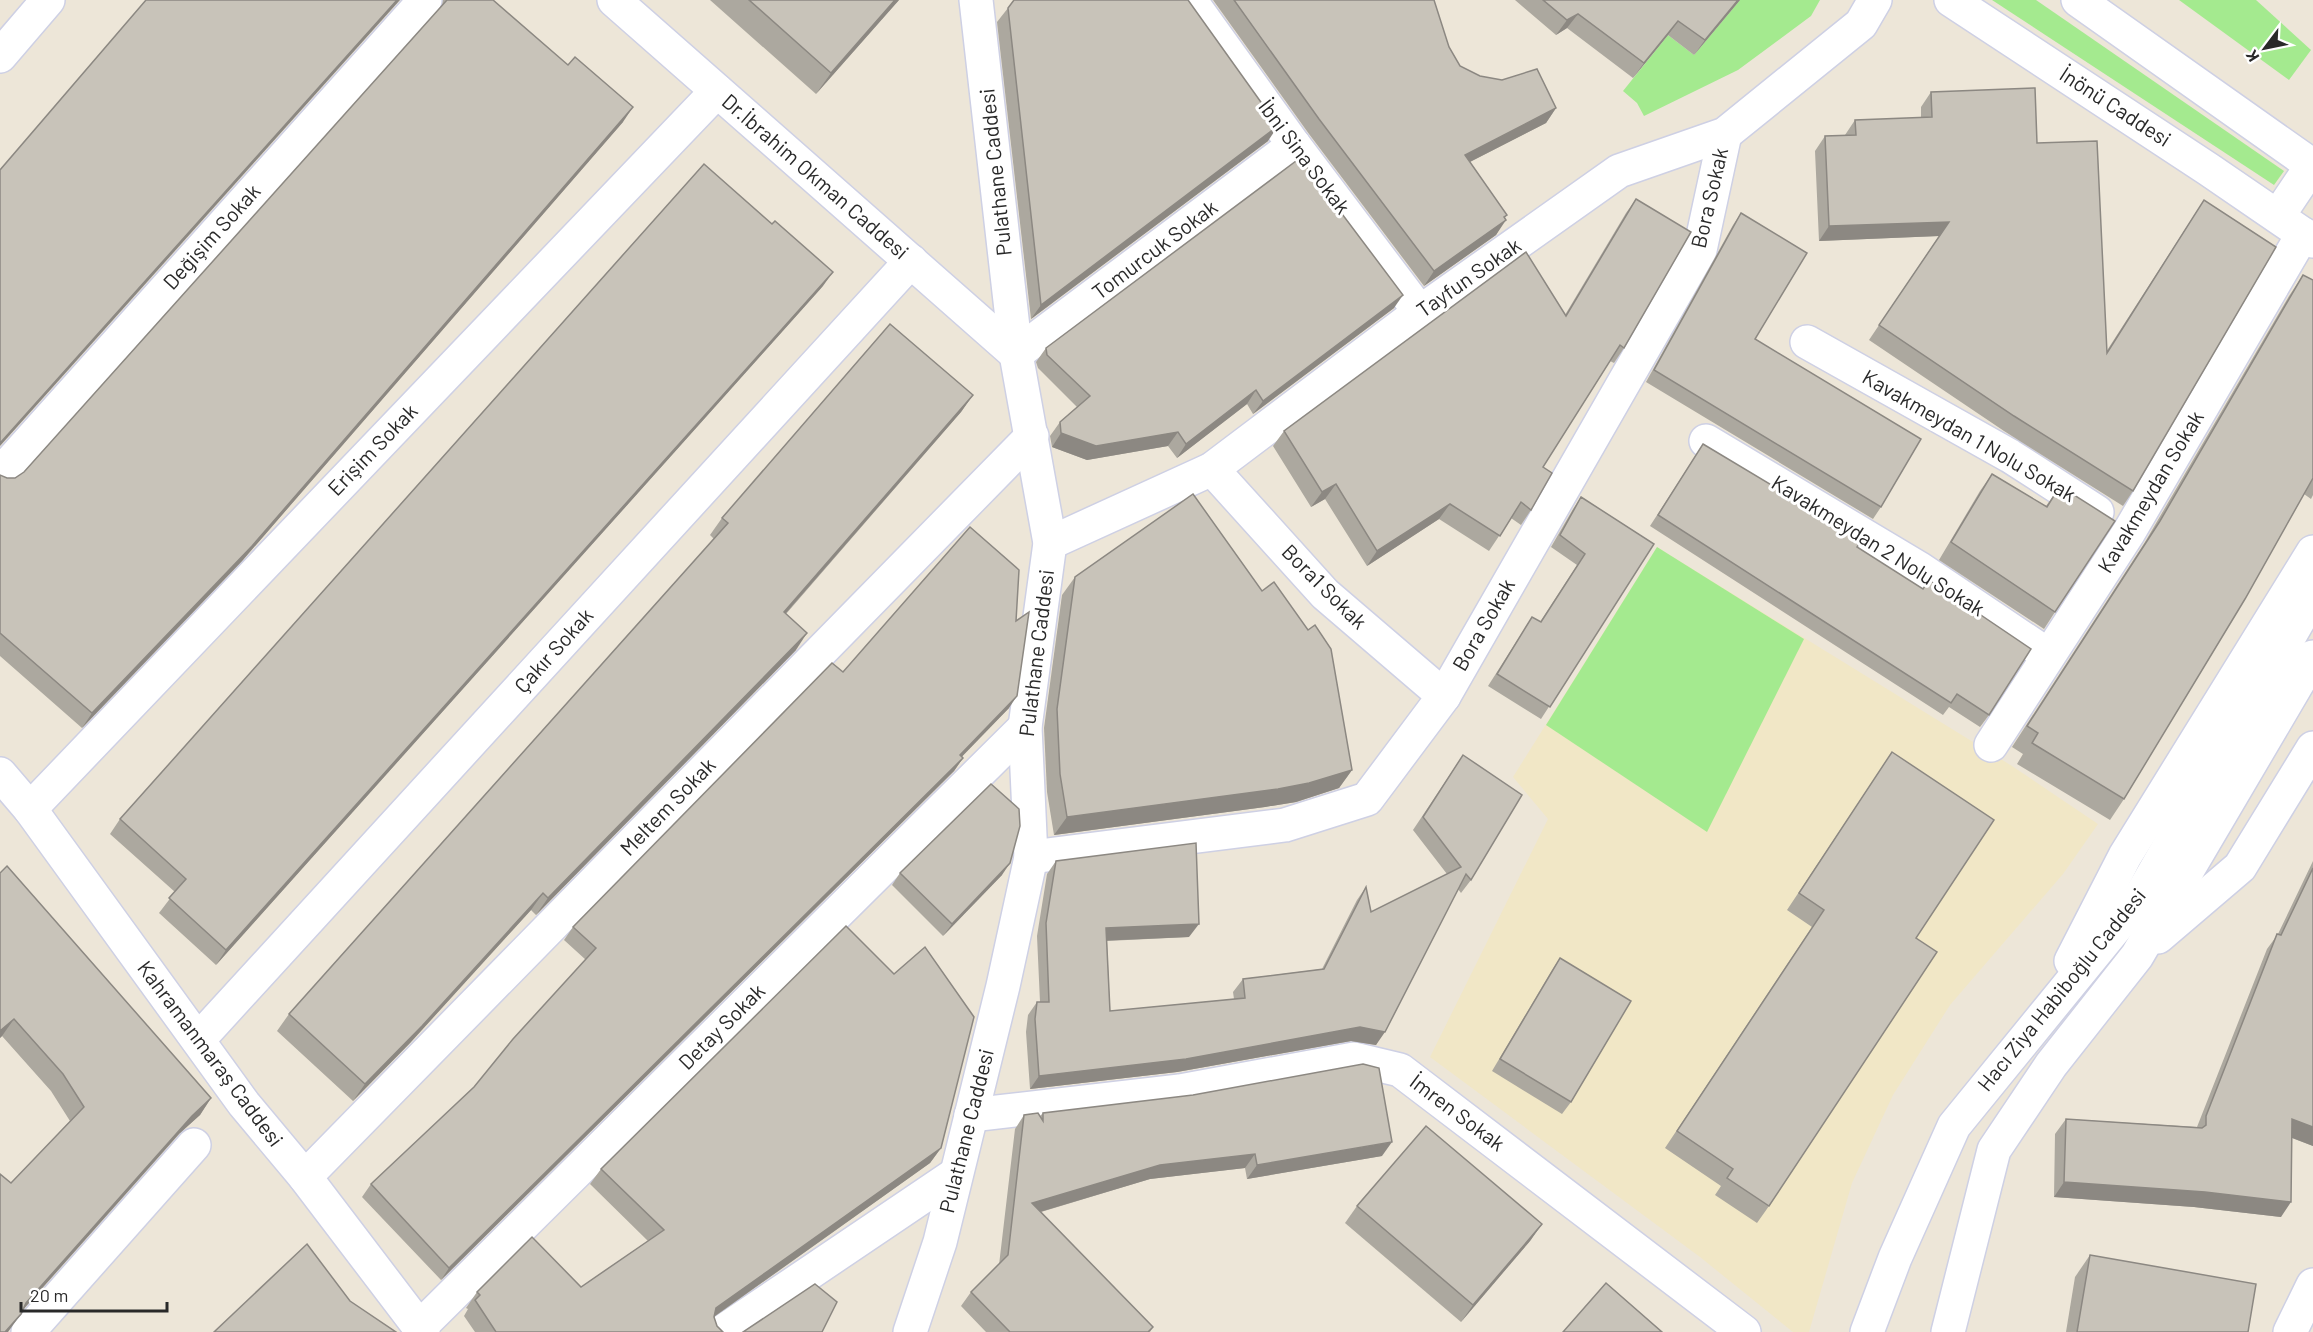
<svg xmlns="http://www.w3.org/2000/svg" width="2313" height="1332" font-family="Barlow,sans-serif">
	<style>
		.education { fill: #f1e7c6 }
		.green { fill: #a4ea8f }
		.lines { fill: none; stroke-linecap: round; stroke-linejoin: round }
		.street-casing { stroke: #ced0e4; stroke-width: 36 }
		.secondary-casing { stroke: #ced0e4; stroke-width: 36 }
		.street { stroke: #fff; stroke-width: 33 }
		.secondary { stroke: #fff; stroke-width: 33 }
		.wall { fill: #aca89f }
		.shaded-wall { fill: #8c8882 }
		.building { fill: #c8c3b9; stroke: #8c8882; stroke-width: 1.5 }
		.labels { text-anchor: middle; stroke-width: 6; stroke-linejoin: round; paint-order: stroke }
		.street-label { font-size: 21px; fill: #292929; stroke: #fff }
	</style>
	<rect width="100%" height="100%" fill="#ede6d8"/>
	<path class="education" d="M1657,547l355,219 86,58 -35,50 -113,131 -57,90 -41,88 -43,149h-16l-93,-75 -270,-200 118,-238 -35,-42z"/>
	<g class="green">
		<path d="M1740,0h80l-9,16 -73,54 -94,46 -7,-13 -14,-12 45,-56 26,20z"/>
		<path d="M1992,0h44l248,171 -10,14z"/>
		<path d="M2179,0h77l55,50 -22,30z"/>
		<path d="M1657,547l147,92 -97,193 -161,-107z"/>
	</g>
	<g class="lines">
		<g class="street-casing">
			<g id="street">
				<path d="M1190,0l104,145 126,167"/>
				<path d="M2278,216l35,-52"/>
				<path d="M1807,342l203,114 87,56"/>
				<path d="M1016,354l278,-209"/>
				<path d="M1706,441l214,128 128,86"/>
				<path d="M1212,469l113,125 119,102"/>
				<path d="M0,474l425,-474"/>
				<path d="M1050,543l162,-74 208,-157 199,-141 106,-37 136,-110 14,-24"/>
				<path d="M1991,745l138,-213 174,-298"/>
				<path d="M30,809l687,-718"/>
				<path d="M1031,857l254,-32 82,-26 77,-103 256,-446 25,-116"/>
				<path d="M198,1040l713,-779"/>
				<path d="M971,1115l209,-24 174,-32 46,11 344,262"/>
				<path d="M305,1177l727,-741"/>
				<path d="M420,1327l605,-600"/>
				<path d="M28,1332l166,-187"/>
				<path d="M722,1332l234,-158"/>
				<path d="M2290,1332l23,-47"/>
			</g>
		</g>
		<g class="secondary-casing">
			<g id="secondary">
				<path d="M614,0l402,354"/>
				<path d="M1951,0l257,169 105,72"/>
				<path d="M2078,0l235,166"/>
				<path d="M0,56l48,-56"/>
				<path d="M0,774l30,35 214,295 61,73 118,155"/>
				<path d="M2158,937l82,-70 73,-119"/>
				<path d="M2071,961l54,-105 188,-304"/>
				<path d="M910,1332l30,-90 63,-256 28,-129 -6,-130 25,-184 -34,-189 -40,-354"/>
				<path d="M1867,1332l28,-74 59,-132 185,-227 174,-304"/>
				<path d="M1948,1332l46,-182 57,-85 86,-109 176,-299"/>
			</g>
		</g>
		<use href="#street" class="street"/>
		<use href="#secondary" class="secondary"/>
	</g>
	<g class="wall">
		<path d="M443,0h50l130,122 -381,439 -160,167 -82,-72v-181l7,3h8l9,-6 418,-466z"/>
		<path d="M710,0h189l-83,94z"/>
		<path d="M1213,0h221l15,47 11,19 20,10 76,32 -10,15 -76,39 35,56 -9,17 -72,51 -115,-152z"/>
		<path d="M1515,0h225l-46,55 -26,-20 -35,43 -66,-50 -11,7z"/>
		<path d="M1008,8l260,133 -237,178 -34,-297z"/>
		<path d="M1931,92l106,51 69,209 98,-152 -71,291 -10,15 -119,-75 -135,-91 70,-104 -120,5 -4,-90 10,-15 20,-1 10,-15 66,-2v-11z"/>
		<path d="M1636,199l-12,149 -10,15 -4,-2 -67,106 -12,43 -10,15 -10,-7 -22,33 -50,-32 -72,47 -42,-67 -14,8 -38,-61 11,-15 281,-116 61,-102z"/>
		<path d="M1741,213l14,126 126,168 -8,12 -227,-137 87,-157z"/>
		<path d="M2303,275l10,5v215l-2,4 -7,-5 -180,305 -14,21 -93,-56 6,-10 -11,-7 133,-205 144,-246z"/>
		<path d="M823,286l-607,679 -57,-52 16,-21 -65,-58 10,-15z"/>
		<path d="M1394,308l-141,106 -6,-10 -70,54 -9,-12 -81,14 -35,-13 -2,-11 10,-14 17,-15 -39,-39 -2,-6 10,-14z"/>
		<path d="M973,395l-12,17 -175,202 10,36 -260,265 -5,-5 -121,133 -57,58 -76,-70 12,-17 425,-475 -4,-4 12,-17z"/>
		<path d="M1703,444l154,103 66,42 6,-9 60,135 -9,12 -31,-20 -6,8 -293,-189z"/>
		<path d="M1992,474l54,32 14,-20 -5,126 -11,17 -105,-69 41,-69z"/>
		<path d="M1581,497l73,47 -113,175 -53,-33 44,-69 8,5 37,-57 -26,-18 22,-38z"/>
		<path d="M1075,577l277,193 -13,18 -43,14 -31,5 -211,28 -7,-43 -3,-64 18,-133z"/>
		<path d="M843,672l166,36 -47,48 1,2 -9,13 -513,509 -79,-83 9,-13 103,-97 112,-127 -22,-20 9,-13z"/>
		<path d="M1892,752l24,186 -147,268 -12,17 -42,-28 6,-9 -56,-38 147,-221 -25,-17z"/>
		<path d="M1463,755l8,125 -10,13 -3,-4 -82,156 -25,-4 -174,31 -147,17 -4,-57 2,-17 9,-13h3l-3,-66 10,-62 9,-13 133,76 -82,4 3,70 124,-12 -1,-7 10,-13 79,-10 35,-69 9,-13 5,25 76,-38 -34,-44z"/>
		<path d="M2313,861v285l-21,-8 -11,79 -87,-10 -140,-10 1,-63 11,-15 131,8 70,-178 11,-15z"/>
		<path d="M0,873l211,225 -11,17 -20,18 -169,50 59,-62 -19,-30 -49,-55 -2,2z"/>
		<path d="M900,873l102,2 -59,61 -51,-51z"/>
		<path d="M1560,958l11,144 -9,12 -70,-43 60,-101z"/>
		<path d="M1043,1113l339,43 -135,23 -2,-11 -95,11 -109,33 112,115 -3,5h-164l-25,-26 10,-14 28,-27 16,-136 9,-14 16,1z"/>
		<path d="M941,1148l-11,15 -216,154 3,9 6,6h-248l-11,-16 4,-7 -2,-1 11,-16 104,-5 67,-46 -58,-57 11,-15z"/>
		<path d="M1357,1206l185,18 -12,17 -69,81 -116,-99z"/>
		<path d="M2090,1255l158,77h-182l9,-55z"/>
	</g>
	<g class="shaded-wall">
		<path d="M397,0h3l-400,446v-3z"/>
		<path d="M895,0h4l-83,94 15,-21z"/>
		<path d="M1738,0h2l-46,55 11,-15z"/>
		<path d="M1578,14l-11,14 -11,7 11,-15z"/>
		<path d="M1678,21l-10,14 -35,43 11,-15z"/>
		<path d="M633,107l-10,15 -381,439 -160,167 10,-15z"/>
		<path d="M1556,108l-10,15 -92,47 11,-15z"/>
		<path d="M1278,126l-10,15 -237,178 10,-14z"/>
		<path d="M1507,215l-8,10 7,-5 -10,15 -72,51 10,-15z"/>
		<path d="M1949,222l-10,14 -120,5 10,-15z"/>
		<path d="M833,272l-10,14 -607,679 10,-15z"/>
		<path d="M1403,295l-9,13 -141,106 10,-13z"/>
		<path d="M1256,390l-9,14 -70,54 9,-14z"/>
		<path d="M973,395l-12,17 -189,217 12,-17z"/>
		<path d="M1178,432l-10,14 -81,14 -35,-13 9,-14z"/>
		<path d="M1336,484l-11,15 -14,8 11,-15z"/>
		<path d="M1450,504l-11,15 -72,47 10,-15z"/>
		<path d="M807,633l-11,17 -260,265 12,-17z"/>
		<path d="M1017,696l-8,12 -58,60 9,-13z"/>
		<path d="M963,758l-9,13 -513,509 8,-12z"/>
		<path d="M1352,770l-13,18 -43,14 -31,5 -211,28 13,-18z"/>
		<path d="M1010,863l-8,12 -59,61 9,-12z"/>
		<path d="M543,893l-12,17 -121,133 -57,58 12,-17z"/>
		<path d="M1199,924l-10,13 -92,4 9,-13z"/>
		<path d="M14,1019l-12,17 -2,2v-7z"/>
		<path d="M1360,1027l25,5 -9,13 -25,-4 -174,31 -147,17 9,-13z"/>
		<path d="M211,1098l-11,17 -20,18 -166,187 12,-17 166,-187z"/>
		<path d="M2292,1119l21,8v19l-31,-12z"/>
		<path d="M1392,1142l-10,14 -135,23 10,-14z"/>
		<path d="M941,1148l-11,15 -225,160 11,-15z"/>
		<path d="M1255,1154l-10,14 -95,11 -127,38 9,-14 128,-38z"/>
		<path d="M2064,1182l141,10 86,10 -10,15 -87,-10 -140,-10z"/>
		<path d="M1542,1224l-12,17 -69,81 12,-17z"/>
		<path d="M21,1314l-13,18h-3z"/>
	</g>
	<g class="building">
		<path d="M146,0h251l-397,443v-273z"/>
		<path d="M447,0h46l75,65 7,-8 58,50 -381,439 -160,167 -92,-80v-158l7,3h8l9,-6z"/>
		<path d="M749,0h146l-64,73z"/>
		<path d="M1014,0h174l90,126 -237,179 -33,-297z"/>
		<path d="M1234,0h200l15,47 11,19 20,10 22,4 35,-11 19,39 -91,47 42,60 -3,2 2,3 -72,51 -115,-152z"/>
		<path d="M1543,0h195l-33,40 -27,-19 -34,42 -66,-49 -11,6z"/>
		<path d="M2035,88l2,55 60,-2 10,212 97,-153 72,47 -143,244 -119,-75 -135,-91 70,-103 -120,4 -4,-90 31,-1 -1,-15 77,-3 -1,-25z"/>
		<path d="M1300,158l103,137 -140,106 -7,-11 -70,54 -8,-12 -82,14 -35,-13 -1,-11 30,-26 -43,-41 -1,-7z"/>
		<path d="M704,164l68,60 3,-3 58,51 -607,678 -57,-52 17,-19 -66,-60z"/>
		<path d="M1636,199l55,33 -67,116 -4,-3 -77,122 9,6 -21,37 -10,-8 -21,34 -50,-32 -73,47 -41,-67 -14,8 -38,-61 242,-179 40,64z"/>
		<path d="M1741,213l66,40 -52,86 166,100 -40,68 -227,-137z"/>
		<path d="M2303,275l10,5v198l-68,121 -121,200 -92,-56 6,-10 -11,-7 133,-205z"/>
		<path d="M890,324l83,71 -189,217 23,21 -259,265 -5,-5 -121,133 -57,58 -76,-70 439,-491 -6,-5z"/>
		<path d="M1703,444l159,95 -5,8 66,42 6,-9 102,69 -42,66 -32,-21 -6,9 -293,-188z"/>
		<path d="M1992,474l55,33 13,-21 55,35 -60,91 -104,-70z"/>
		<path d="M1193,494l69,97 12,-9 34,48 7,-5 16,24 21,121 -43,13 -31,6 -211,28 -7,-43 -3,-65 18,-132z"/>
		<path d="M1581,497l73,47 -104,163 -53,-33 35,-57 9,5 44,-68 -25,-19z"/>
		<path d="M970,527l49,43 -3,51 13,-9 -12,84 -57,59 3,3 -514,510 -78,-84 103,-97 39,-48 83,-91 -23,-21 259,-264 11,9z"/>
		<path d="M1892,752l102,68 -78,118 21,14 -168,254 -42,-28 6,-9 -56,-38 147,-221 -25,-17z"/>
		<path d="M1463,755l59,40 -51,85 -5,-6 -81,158 -25,-5 -174,32 -147,17 -4,-57 2,-17h12l-3,-79 10,-62 140,-18 3,81 -93,4 4,83 135,-13 -2,-19 81,-10 42,-82 5,25 90,-45 -38,-50z"/>
		<path d="M991,784l28,25 1,17 -10,37 -58,61 -52,-51z"/>
		<path d="M7,866l204,232 -19,18 -166,187 -5,11 -16,18h-5v-158l11,9 73,-76 -21,-33 -49,-55 -14,12v-158z"/>
		<path d="M2313,868v259l-21,-8 -1,83 -86,-10 -141,-10 2,-63 136,9 4,-3v-9l71,-182 4,1z"/>
		<path d="M846,926l48,48 31,-27 49,70 -33,131 -225,160 -2,9 3,9 6,6h-227l-21,-32 5,-5 -3,-3 55,-55 49,50 83,-57 -63,-61z"/>
		<path d="M1560,958l71,43 -60,101 -71,-43z"/>
		<path d="M1363,1064l16,4 13,74 -135,23 -2,-11 -95,11 -128,38 121,124 -5,5h-138l-39,-40 37,-37 16,-140 14,-2 5,8v-8l150,-18z"/>
		<path d="M1426,1126l116,98 -69,81 -116,-99z"/>
		<path d="M307,1244l43,57 46,31h-182z"/>
		<path d="M2090,1255l166,29 -8,48h-171z"/>
		<path d="M1606,1283l56,49h-99z"/>
		<path d="M815,1284l22,18 -15,30h-79z"/>
	</g>
	<g class="labels">
		<g class="street-label">
			<text transform="translate(2115 107) rotate(33)" y="7">İnönü Caddesi</text>
			<text transform="translate(1304 157) rotate(53)" y="7">İbni Sina Sokak</text>
			<text transform="translate(996 172) rotate(-96)" y="7">Pulathane Caddesi</text>
			<text transform="translate(815 177) rotate(41)" y="7">Dr.İbrahim Okman Caddesi</text>
			<text transform="translate(1710 198) rotate(-77)" y="7">Bora Sokak</text>
			<text transform="translate(212 237) rotate(-48)" y="7">Değişim Sokak</text>
			<text transform="translate(1155 250) rotate(-37)" y="7">Tomurcuk Sokak</text>
			<text transform="translate(1469 278) rotate(-35)" y="7">Tayfun Sokak</text>
			<text transform="translate(1969 436) rotate(30)" y="7">Kavakmeydan 1 Nolu Sokak</text>
			<text transform="translate(373 450) rotate(-46)" y="7">Erişim Sokak</text>
			<text transform="translate(2151 492) rotate(-59)" y="7">Kavakmeydan Sokak</text>
			<text transform="translate(1878 546) rotate(32)" y="7">Kavakmeydan 2 Nolu Sokak</text>
			<text transform="translate(1324 587) rotate(45)" y="7">Bora1 Sokak</text>
			<text transform="translate(1484 625) rotate(-60)" y="7">Bora Sokak</text>
			<text transform="translate(554 651) rotate(-48)" y="7">Çakır Sokak</text>
			<text transform="translate(1037 653) rotate(-83)" y="7">Pulathane Caddesi</text>
			<text transform="translate(668 807) rotate(-46)" y="7">Meltem Sokak</text>
			<text transform="translate(2062 990) rotate(-51)" y="7">Hacı Ziya Habiboğlu Caddesi</text>
			<text transform="translate(722 1027) rotate(-45)" y="7">Detay Sokak</text>
			<text transform="translate(210 1054) rotate(53)" y="7">Kahramanmaraş Caddesi</text>
			<text transform="translate(1457 1113) rotate(37)" y="7">İmren Sokak</text>
			<text transform="translate(967 1131) rotate(-76)" y="7">Pulathane Caddesi</text>
		</g>
	</g>
	<g transform="translate(2265 48) rotate(238)" stroke="#ffffff" stroke-width="4.5" paint-order="stroke">
	<path d="M0-4.5L10 22L0 15L-10 22Z" fill="#292929"/>
	<text y="-9" font-size="16" font-weight="bold" text-anchor="middle" fill="#292929">K</text>
	</g>
	<path d="M21 1302v9h146v-9" fill="none" stroke="#292929" stroke-width="3"/>
	<text x="30" y="1302" font-size="18" fill="#292929" stroke="#ffffff" stroke-width="4.5" paint-order="stroke">20 m</text>
</svg>
